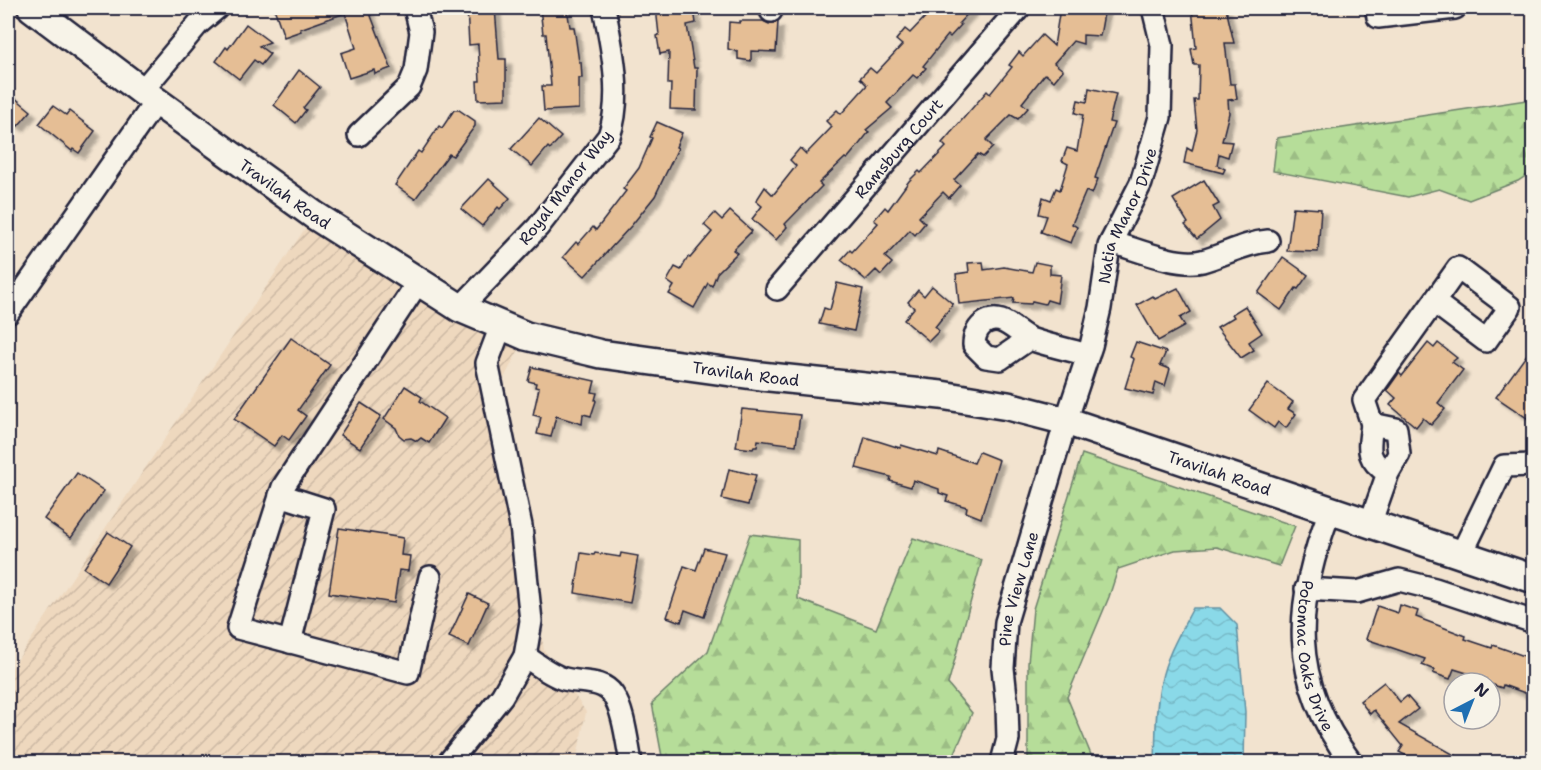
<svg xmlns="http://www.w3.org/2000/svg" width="1541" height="770" font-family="'Shantell Sans',sans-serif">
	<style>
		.industrial { fill: url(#industrial-furrows) }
		.forest { fill: url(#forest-firs); stroke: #6c806a; stroke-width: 1.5 }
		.water { fill: url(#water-waves); stroke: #6090a3; stroke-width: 1.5 }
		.building { fill: #e5be95; stroke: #22223b; stroke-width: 1.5; filter: url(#shadow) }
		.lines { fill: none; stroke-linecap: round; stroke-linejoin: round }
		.minor-casing { stroke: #22223b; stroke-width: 26 }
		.major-casing { stroke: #22223b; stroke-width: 32 }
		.minor { stroke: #f7f3e8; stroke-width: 21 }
		.major { stroke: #f7f3e8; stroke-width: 27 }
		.labels { text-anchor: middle; stroke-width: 4.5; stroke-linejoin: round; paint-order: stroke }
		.street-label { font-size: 16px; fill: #22223b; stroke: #f7f3e8 }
	</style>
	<defs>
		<pattern id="industrial-furrows" width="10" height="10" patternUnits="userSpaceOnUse" patternTransform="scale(1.5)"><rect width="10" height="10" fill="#eed8be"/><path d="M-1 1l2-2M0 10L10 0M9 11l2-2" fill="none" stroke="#ccb9a4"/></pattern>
		<pattern id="forest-firs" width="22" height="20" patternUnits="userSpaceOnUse" patternTransform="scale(1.5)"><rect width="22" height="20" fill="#b6dd99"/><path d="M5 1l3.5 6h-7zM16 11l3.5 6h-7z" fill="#9cbd85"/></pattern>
		<pattern id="water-waves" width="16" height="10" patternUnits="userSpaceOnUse" patternTransform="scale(1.5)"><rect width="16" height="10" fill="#8ad9e8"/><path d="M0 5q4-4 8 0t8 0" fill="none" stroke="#77bac8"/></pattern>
		<filter id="shadow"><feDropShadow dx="5.5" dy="5.5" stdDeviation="1.5" flood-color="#0004"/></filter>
	</defs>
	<rect width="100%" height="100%" fill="#f2e3cf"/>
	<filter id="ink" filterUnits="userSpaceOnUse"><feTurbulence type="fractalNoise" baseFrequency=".0167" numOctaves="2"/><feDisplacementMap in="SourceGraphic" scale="12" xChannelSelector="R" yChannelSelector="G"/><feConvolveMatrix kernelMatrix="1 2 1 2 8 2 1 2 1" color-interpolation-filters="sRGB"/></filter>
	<g filter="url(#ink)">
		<path class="industrial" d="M314,215l212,121 -26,50 44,264 42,62 -10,50h-568v-88z"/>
		<g class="forest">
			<path d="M1533,99v72l-15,10 -49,19 -30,-11 -31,8 -135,-26 4,-33z"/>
			<path d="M1082,454l213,72 -16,40 -62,-19 -42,3 -57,19 -9,28 -42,100 27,65h-66v-99l5,-54z"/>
			<path d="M750,534l48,6v59l78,30 37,-91 69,22 -34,124 24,29 -21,49h-35l-17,-4 -5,4h-231l-11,-59 56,-52z"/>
		</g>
		<path class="water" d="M1193,608h27l17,17 8,87 -1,50h-89c1,-26 0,-54 6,-80 5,-26 20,-51 32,-74z"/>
		<g class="building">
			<path d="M274,8h94l23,60 -16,6 -1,-4 -25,8 -8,-25 15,-5 -11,-35 -45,16 1,2 -17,6z"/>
			<path d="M467,8h28l4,51h7v40l-28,1 -1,-19h3l-2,-37 -9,1z"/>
			<path d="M540,8h27l3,19h4l5,35h2l1,16h-3v31l-35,2 -2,-25h9l-5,-52h-3z"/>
			<path d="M656,8h29l1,3 8,-1 2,13 -9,2 7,43h3l-1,42 -26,-1 1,-25h-3l1,-32 -9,2 -3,-18 2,-1z"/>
			<path d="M934,8h39l-14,15 2,2 -11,12 -2,-2 -25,31 3,2 -9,10 -4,-3 -26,28 5,5 -26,22 3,2 -12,15 -10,12 -2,-1 -26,25 3,3 -37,38 2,3 -11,13 -24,-21 10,-13 -6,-5 9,-14 8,8 23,-29 -6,-6 10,-12 6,6 26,-27 -6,-6 11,-11 4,4 26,-29 -7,-7 10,-10 6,5 26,-28 -6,-5 9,-11 5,4z"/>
			<path d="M1060,8h45l-5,28 -17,-1v9l-10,-3 -19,22 9,7 -9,11 -9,-7 -23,29 6,5 -10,11 -7,-4 -25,25 7,7 -10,10 -5,-3 -24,26 6,5 -11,13 -6,-6 -24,25 6,6 -10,12 -5,-5 -25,27 7,6 -11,12 -5,-5 -10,10 -25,-20 9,-10 2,2 26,-29 -4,-3 11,-13 3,3 21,-29 10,-10 2,2 25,-26 -4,-4 45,-52 3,3 22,-27 -3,-2 10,-13 4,4 19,-21 12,11z"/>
			<path d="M1192,8h34l8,35h-9l5,41h5l2,15 -9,1 1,13 -7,28 10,1 -4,15 -9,-3 -2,11 8,4 -2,4 -39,-10 3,-15 5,3 5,-21 -3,-30h4l1,-35h-5l-3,-16 5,-1z"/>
			<path d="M740,21h23l6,3 9,-2 -2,30 -25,-1v10l-13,-2v-7l-10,-3 1,-27 11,1z"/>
			<path d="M246,24l24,18 -11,4 11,8 -9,11 -7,-5 -15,19 -23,-18 10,-14 2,2z"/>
			<path d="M299,70l21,17 -17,21 3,2 -10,13 -22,-18z"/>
			<path d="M1089,88l27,6 -7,28 5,1 -19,55 3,1 -6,15 -6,-3 -14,33 5,3 -6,16 -30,-11 6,-16 -8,-2 4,-17 8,3 5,-12 4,2 8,-26 -6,-3 5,-13 10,3 6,-36 -8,-2 3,-13 9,2z"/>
			<path d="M8,92l23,19 -13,15 -10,-8z"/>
			<path d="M53,106l13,9 3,-4 26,20 -16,22 -6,-4 -1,2 -33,-27z"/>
			<path d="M454,110h5l16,11v5l-22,30 -4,-2 -34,45 -20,-14 23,-34 3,2 18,-27 3,2z"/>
			<path d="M539,118l22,19 -11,12 -2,-2 -16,19 -21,-17z"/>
			<path d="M657,122l25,11 -6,14 2,1 -23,48 -24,30 -46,50 -22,-19 13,-15 2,2 15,-17 3,3 30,-39 -3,-2 16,-21 13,-30 -2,-1z"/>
			<path d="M489,179l21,19 -10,11 -2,-2 -16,19 -21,-17z"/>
			<path d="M1204,180l15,24 -6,3 7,13 -23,19 -12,-14 3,-2 -15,-24z"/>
			<path d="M1293,207l28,2 -3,43 -31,-1z"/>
			<path d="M730,211l22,20 -19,19 4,3 -20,20 -5,13 -4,-3 -14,25 -25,-14 5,-8 -7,-5 8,-14 6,3 7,-13 2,1 22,-26 -8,-7 11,-12 7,7z"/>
			<path d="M1283,257l25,18 -10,14 -2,-1 -15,22 -23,-17z"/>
			<path d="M983,262l1,8 20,-3 28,5 3,-10 15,3v9l11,1 -4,28 -10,-3 -2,4 -13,-3 -1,3 -18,-1 1,-5 -55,6 -3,-30 13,-2 -1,-9z"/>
			<path d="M837,283l26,6 -9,42 -35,-7 5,-16 6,2z"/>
			<path d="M932,286l21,18 -18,23 4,4 -10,10 -25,-21 10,-12 -6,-6 10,-12 6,6z"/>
			<path d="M1178,288l13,24 -11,6 5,8 -27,15 -21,-36 16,-9 2,3z"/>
			<path d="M1245,306l17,27 -13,9 5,8 -13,8 -24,-31 17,-10 -2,-3z"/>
			<path d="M291,338l39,27 -32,45 8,6 -17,24 -7,-5 -8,11 -40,-27z"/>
			<path d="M1136,342l30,10 -6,13 10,4 -5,17 -9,-4 -3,13 -28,-7 9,-29 -4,-2z"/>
			<path d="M1428,343l6,5 4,-5 19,15 -5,4 11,8 -25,33 7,6 -14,16 -8,-7 -7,9 -26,-22 6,-7 -9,-8 12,-17 3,3z"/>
			<path d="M1533,346v76l-37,-25z"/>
			<path d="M532,367l63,14 -3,11 5,1 -2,7 1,1 -5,15 -8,-2 -1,10 -26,-8 -5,21 -14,-3 4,-17 -8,-2 6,-27 -4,-1 1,-4 -8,-2z"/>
			<path d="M1268,384l25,18 -5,7 8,5 -10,14 -8,-6 -4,6 -25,-18z"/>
			<path d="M405,386l17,11 -2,4 25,17 -16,25 -8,-5 -4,3 -6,-3 -7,1 -5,-4 -3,-7 -12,-9z"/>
			<path d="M361,403l20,13 -21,32 -20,-13z"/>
			<path d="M742,409l58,6 -4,30 -38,-5 -1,7h-3l-1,2 -17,-2z"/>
			<path d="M865,437l35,11 1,-3 37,11 1,-5 35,12 5,-11 20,8 -18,58 -15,-6 1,-5 -21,-6 2,-5 -9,-3v-4l-26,-9 -2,7 -21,-6 1,-4 -35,-9z"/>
			<path d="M729,469l27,6 -8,30 -26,-6z"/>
			<path d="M77,473l27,18 -33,47 -27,-19z"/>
			<path d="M339,528l64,10 -2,17 9,1 -2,15 -9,-1 -5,33 -65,-10z"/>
			<path d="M108,532l22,15 -24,36 -22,-15z"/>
			<path d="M704,548l21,5 -21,64 -19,-7 -4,12 -14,-5 17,-51 12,4z"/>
			<path d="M581,553l13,2 1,-2 25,4 1,-4 17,3 -8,47 -55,-10z"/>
			<path d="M469,594l19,9 -19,43 -20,-9z"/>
			<path d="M1400,605l18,6 -2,6 50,19 -1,3 27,9 1,-3 40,14v37l-30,-11 -1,3 -17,-6 1,-3 -32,-10 -4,10 -17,-6 2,-3 -13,-5 3,-6 -59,-20 11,-33 21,7z"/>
			<path d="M1384,682l16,20 7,-6 11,13 -19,15 68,38h-49l-19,-10 4,-6 -29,-36 -4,4 -10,-13z"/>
		</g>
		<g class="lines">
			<g class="minor-casing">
				<g id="minor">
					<path d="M770,8l1,3"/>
					<path d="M1376,8l2,9 77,-9"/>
					<path d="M142,91l56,-67 19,-16"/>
					<path d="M359,135l50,-48 7,-17 5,-38 -6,-24"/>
					<path d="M1111,242c25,7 66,25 91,19 23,-6 42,-18 66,-20"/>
					<path d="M418,282l-135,205 -45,141 170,45 22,-96"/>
					<path id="s1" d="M777,289l242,-281"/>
					<path d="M460,308l78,-81 71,-91c14,-39 3,-89 -5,-128"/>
					<path d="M8,313l148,-212"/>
					<path d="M1029,339l-29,20 -14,-2 -12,-12c0,-8 2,-15 9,-21 19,-14 34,11 50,16 18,6 37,10 55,15"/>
					<path d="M1372,424l-8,-24 94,-132 52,39 -24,34 -52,-39"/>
					<path d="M280,495l44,14 -34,133"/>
					<path id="s2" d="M1330,511c-36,92 -42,168 21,251"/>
					<path d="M1370,524l18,-51 11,-19 -3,-25 -24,-5c-3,25 -7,35 16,49"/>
					<path d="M1461,555l43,-89 30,-1"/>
					<path d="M1306,589l51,3 42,-12 36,9 99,33"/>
					<path d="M525,656c11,8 23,17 36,22 17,6 41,0 52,17 11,16 14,48 18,67"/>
					<path d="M449,762l53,-66 23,-40 6,-35 -10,-95 -34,-163 14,-37"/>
					<path id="s3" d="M1002,762l6,-23 -1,-33 -4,-38 3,-46 60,-201 25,-75 9,-38 9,-62 32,-63 19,-66 2,-72 -9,-37"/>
				</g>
			</g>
			<g class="major-casing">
				<g id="major">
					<path id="s4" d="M32,8l110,83 172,124 146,93 66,28 75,18 159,22 181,19 67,11 58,15 468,158"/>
				</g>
			</g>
			<use href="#minor" class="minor"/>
			<use href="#major" class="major"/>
		</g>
	</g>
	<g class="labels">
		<g class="street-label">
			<text dy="6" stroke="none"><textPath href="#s1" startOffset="186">Ramsburg Court</textPath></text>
			<text transform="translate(565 187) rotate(-52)" y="6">Royal Manor Way</text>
			<text dy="6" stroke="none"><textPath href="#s4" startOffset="314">Travilah Road</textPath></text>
			<text dy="6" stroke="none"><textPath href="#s3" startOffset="566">Natia Manor Drive</textPath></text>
			<text dy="6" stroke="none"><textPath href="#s4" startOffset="818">Travilah Road</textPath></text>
			<text dy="6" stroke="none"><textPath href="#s4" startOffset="1304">Travilah Road</textPath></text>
			<text dy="6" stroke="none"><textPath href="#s3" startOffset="176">Pine View Lane</textPath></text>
			<text dy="6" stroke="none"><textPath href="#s2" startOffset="150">Potomac Oaks Drive</textPath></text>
		</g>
	</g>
	<rect width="1541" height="770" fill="none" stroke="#f7f3e8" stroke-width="30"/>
	<rect x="15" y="15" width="1511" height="740" fill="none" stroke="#22223b" stroke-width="2" filter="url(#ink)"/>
	<g transform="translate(1472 701) rotate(42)"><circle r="28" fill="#f7f3e8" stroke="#a29fa3" stroke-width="1.5"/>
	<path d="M0-4.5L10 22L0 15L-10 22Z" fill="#1f6fb2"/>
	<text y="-9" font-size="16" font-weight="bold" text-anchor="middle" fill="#22223b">N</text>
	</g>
</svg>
